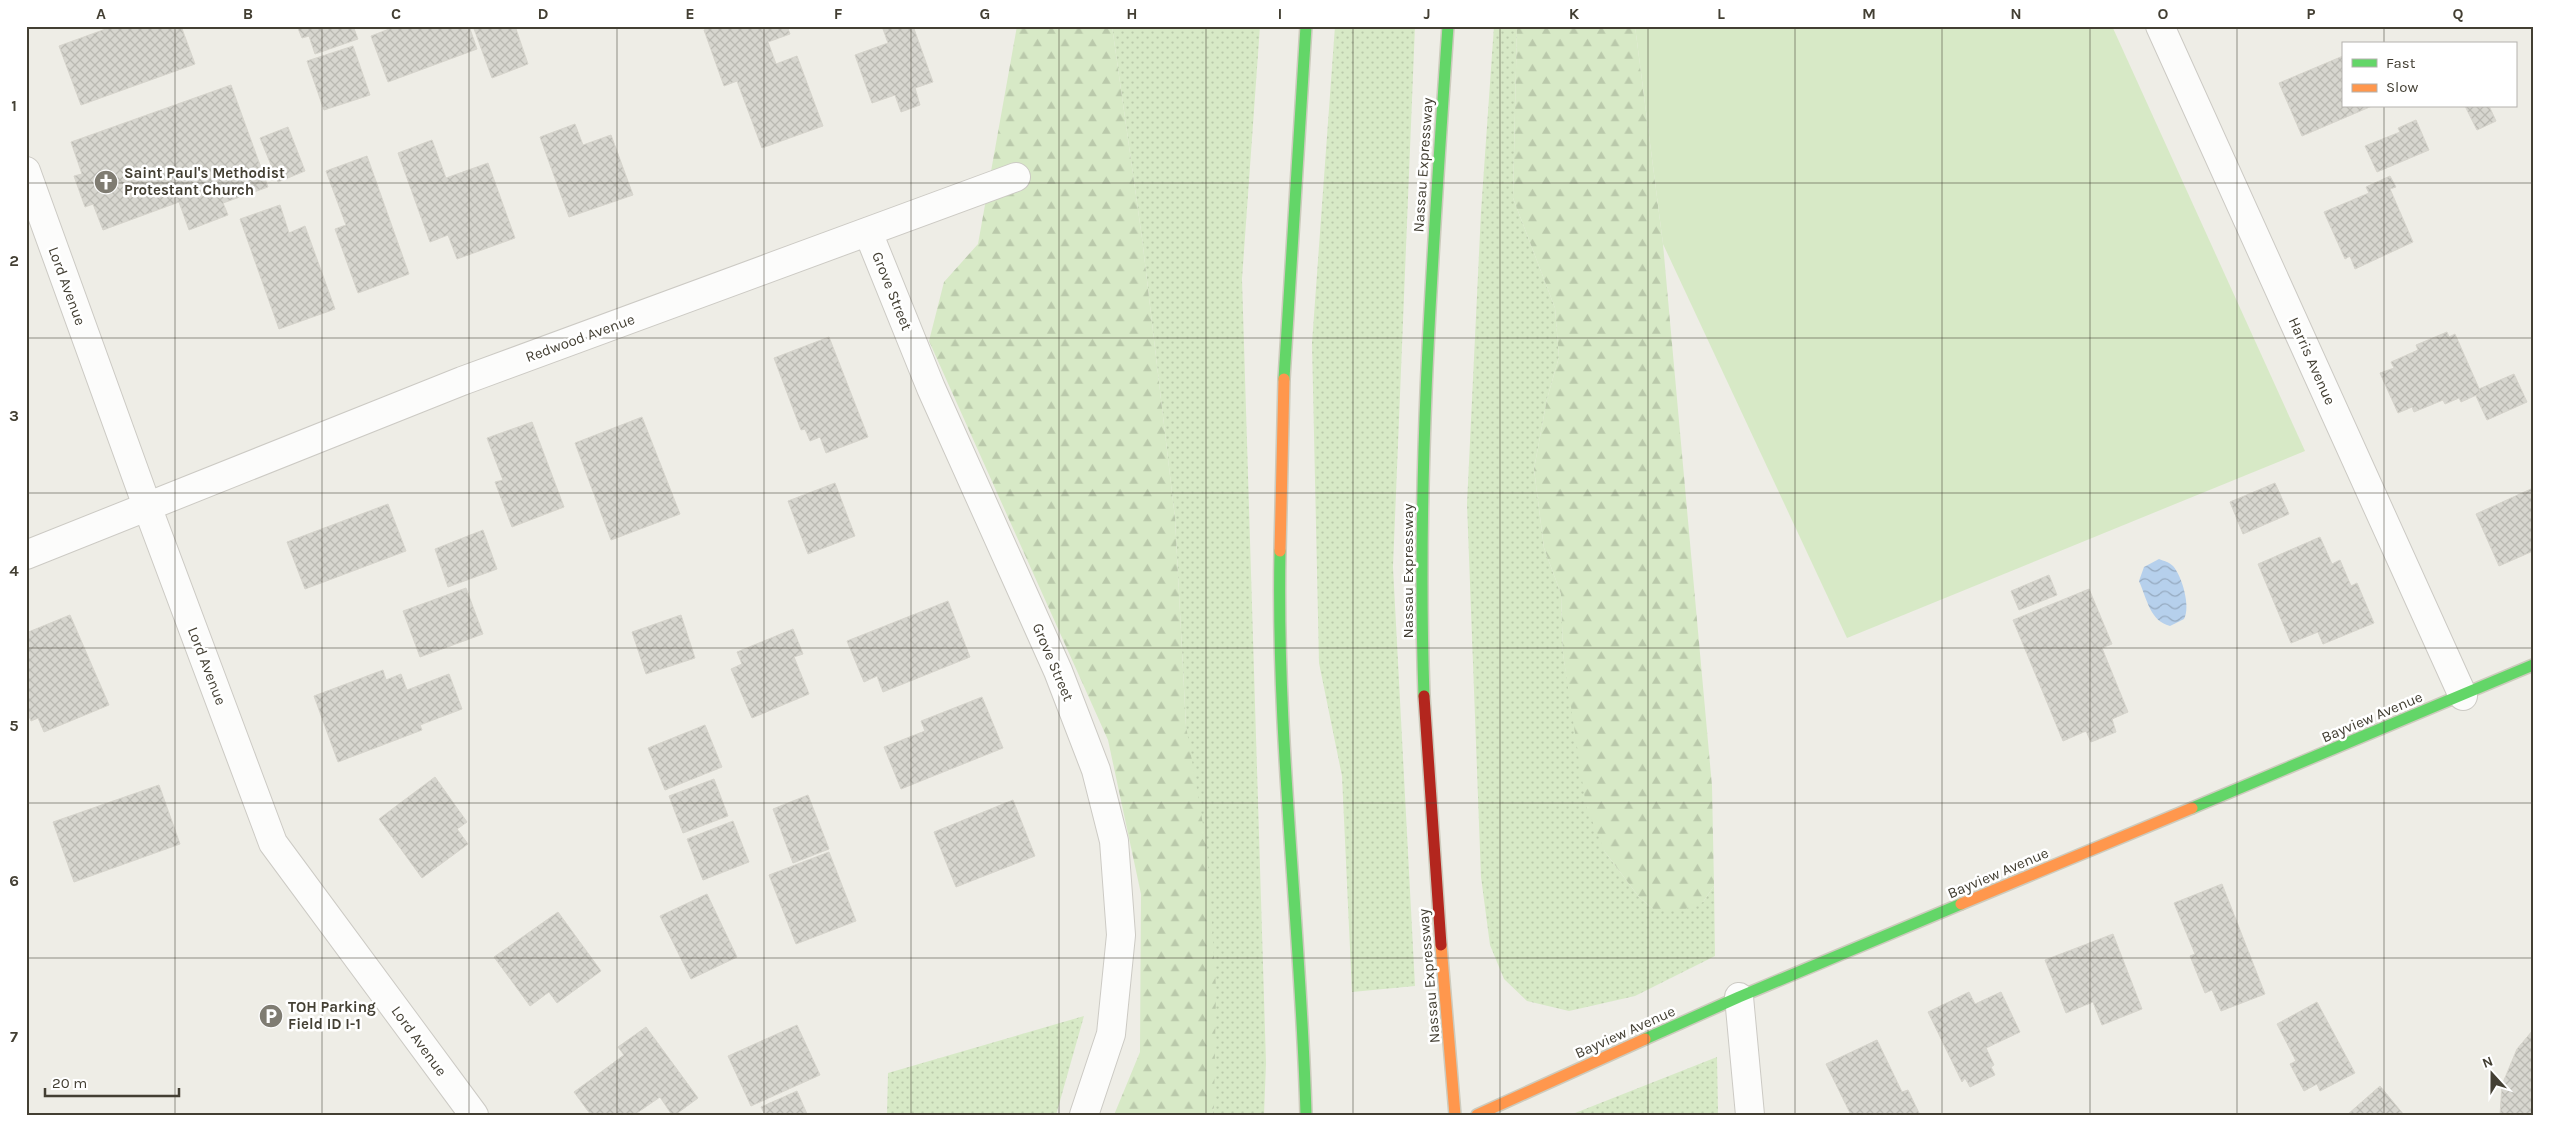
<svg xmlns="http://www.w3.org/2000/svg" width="2559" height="1141" font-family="Karla,sans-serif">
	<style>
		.grass { fill: url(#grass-dots) }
		.forest { fill: url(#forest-firs) }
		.pitch { fill: #d7e9c6 }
		.water { fill: url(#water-waves) }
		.building { fill: url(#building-cross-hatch); stroke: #d6d4cc }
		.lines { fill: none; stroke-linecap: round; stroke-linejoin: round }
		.street-casing { stroke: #cccac4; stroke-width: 30 }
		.fast-casing { stroke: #cdcbbd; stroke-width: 14 }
		.slow-casing { stroke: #cdcbbd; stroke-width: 14 }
		.jam-casing { stroke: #cdcbbd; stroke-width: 14 }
		.street { stroke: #fcfcfb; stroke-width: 28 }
		.fast { stroke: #63d668; stroke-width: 11 }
		.slow { stroke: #ff974d; stroke-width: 11 }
		.jam { stroke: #b3261e; stroke-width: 11 }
		.grid { fill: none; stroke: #433f33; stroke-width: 1; stroke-opacity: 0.55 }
		.labels { text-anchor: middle; stroke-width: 5; stroke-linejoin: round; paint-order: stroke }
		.street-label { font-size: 15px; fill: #433f33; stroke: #fff }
		.poi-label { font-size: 15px; font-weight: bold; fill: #433f33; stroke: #fff; text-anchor: start }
		.neatline { fill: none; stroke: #433f33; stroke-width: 2 }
		.grid-label { font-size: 16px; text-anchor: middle; font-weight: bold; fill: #433f33 }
	</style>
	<defs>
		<pattern id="grass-dots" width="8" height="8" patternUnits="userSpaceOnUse" patternTransform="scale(1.25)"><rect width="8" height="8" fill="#d7e9c6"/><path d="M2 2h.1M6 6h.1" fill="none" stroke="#bac9ab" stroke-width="1.8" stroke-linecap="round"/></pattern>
		<pattern id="forest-firs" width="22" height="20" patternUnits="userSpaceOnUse" patternTransform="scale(1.25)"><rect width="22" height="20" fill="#d7e9c6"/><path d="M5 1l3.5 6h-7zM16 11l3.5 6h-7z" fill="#bac9ab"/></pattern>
		<pattern id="water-waves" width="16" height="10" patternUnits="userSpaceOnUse" patternTransform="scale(1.25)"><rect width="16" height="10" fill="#b6d0ec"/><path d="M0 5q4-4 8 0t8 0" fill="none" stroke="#96aac0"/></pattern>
		<pattern id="building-cross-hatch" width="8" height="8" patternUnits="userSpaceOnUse" patternTransform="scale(1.25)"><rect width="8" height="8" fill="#d7d6cf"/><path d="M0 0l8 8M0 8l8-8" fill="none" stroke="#bab9b2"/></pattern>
	</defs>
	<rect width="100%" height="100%" fill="#eeede6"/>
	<g class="grass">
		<path d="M1112,26h148l-18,253 24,784 -2,52h-52l2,-8 -28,-381 -11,-208 -33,-280z"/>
		<path d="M1335,26h80l-22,541 22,419 -63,6 -10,-216 -23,-113 -7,-320z"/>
		<path d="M1494,26h23l-4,172 42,110 4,49 -12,42 -13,70 10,79 17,46 2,60 11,66 31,132 34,45 14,12 50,-7 11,-16 1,70 -80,40 -66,15 -42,-10 -23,-22 -14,-34 -9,-68 -14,-373 14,-292z"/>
		<path d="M1084,1016l-28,99h-169l1,-42z"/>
		<path d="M1717,1057l1,58h-148z"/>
	</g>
	<g class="forest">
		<path d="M1017,26h95l30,212 33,280 11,208 21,122 9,140 -2,119 -2,8h-98l26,-63 1,-158 -33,-154 -179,-399 15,-59 34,-38z"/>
		<path d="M1517,26h118l28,218 49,542 2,100 -11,16 -20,8 -30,-1 -14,-12 -34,-45 -19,-46 -23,-152 -2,-60 -17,-46 -10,-79 13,-70 12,-42 -4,-49 -42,-110z"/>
	</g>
	<path class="pitch" d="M1635,26h477l193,425 -458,187 -184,-394z"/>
	<path class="water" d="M2159,559c5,2 10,3 14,7 9,10 18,41 11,53l-14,7c-20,-5 -23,-27 -31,-45l5,-14z"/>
	<g class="building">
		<path d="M114,26h67l14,38 -114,41 -22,-59z"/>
		<path d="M297,26h56l5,13 -43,15 -6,-18 -7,2z"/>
		<path d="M397,26h72l8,23 -89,33 -17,-46z"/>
		<path d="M473,26h50l-7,3 12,35 -36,14z"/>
		<path d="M715,26h72l3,8 -22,8 8,22 21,-8 26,70 -61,22 -25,-67 -13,5 -20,-56z"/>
		<path d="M882,26h31l20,56 -18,6 5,17 -19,7 -6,-17 -23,8 -17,-48 33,-12z"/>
		<path d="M353,46l17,49 -46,15 -17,-49z"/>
		<path d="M2343,56v50h29l-70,30 -23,-53z"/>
		<path d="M231,85l37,102 -45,16 5,12 -39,15 -10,-28 -76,28 -10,-26 -8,3 -11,-31 8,-2 -11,-32z"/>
		<path d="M2465,106h24l7,15 -19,9z"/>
		<path d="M2416,120l13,30 -52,22 -12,-26 35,-14 -2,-4z"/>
		<path d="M575,124l8,21 28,-10 22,60 -64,22 -29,-80z"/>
		<path d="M288,127l17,44 -27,11 -18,-44z"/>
		<path d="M432,140l14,38 42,-15 27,75 -58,21 -9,-24 -18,7 -32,-89z"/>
		<path d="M367,156l42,118 -51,19 -23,-64 11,-4 -20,-54z"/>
		<path d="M2390,176l6,11 -6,2 23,53 -58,27 -5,-13 -5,3 -21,-47 45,-19 -3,-6z"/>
		<path d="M280,205l9,28 16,-7 30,83 -56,20 -39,-110z"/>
		<path d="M2447,332l2,5 6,-3 26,59 -20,9 -2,-4 -14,6 -2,-4 -29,12 -2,-5 -14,6 -18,-40 14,-5 -3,-6 27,-12 -2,-5z"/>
		<path d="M829,337l39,100 -42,16 -6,-16 -10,4 -5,-12 -4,1 -27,-72z"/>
		<path d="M2514,374l13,28 -40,18 -11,-24 5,-3 -2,-4z"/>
		<path d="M642,417l38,97 -69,26 -36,-97z"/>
		<path d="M532,422l32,85 -52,20 -17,-45 8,-2 -16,-42z"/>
		<path d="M835,483l20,53 -47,18 -20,-53z"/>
		<path d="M2275,483l14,31 -46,20 -13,-32z"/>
		<path d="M2533,488v63l-34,15 -23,-52z"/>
		<path d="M388,504l18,47 -101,38 -18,-47z"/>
		<path d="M483,530l14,39 -49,18 -13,-38z"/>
		<path d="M2320,537l12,27 8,-4 11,26 6,-3 17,40 -51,21 -5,-12 -27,11 -33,-79z"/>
		<path d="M2049,575l8,20 -38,15 -8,-19z"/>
		<path d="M466,588l17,46 -63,23 -17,-46z"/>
		<path d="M2089,589l23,55 -10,4 26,64 -16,7 4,13 -25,10 -5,-11 -23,10 -50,-121z"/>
		<path d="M948,601l22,56 -87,35 -6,-16 -13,6 -17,-41z"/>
		<path d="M70,615l39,90 -65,27 -6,-14 -7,3 -5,-12v-76z"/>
		<path d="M681,615l14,43 -49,16 -14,-42z"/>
		<path d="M793,629l10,25 -9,3 15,37 -57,24 -21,-49 11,-5 -5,-12z"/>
		<path d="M383,670l3,10 15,-6 6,16 42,-16 13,35 -42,16 2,5 -84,32 -24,-66z"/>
		<path d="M982,697l21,51 -102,41 -17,-42 41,-16 -4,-10z"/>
		<path d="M705,725l17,42 -57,23 -17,-42z"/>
		<path d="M435,777l32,45 -10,7 11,15 -46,34 -43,-59z"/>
		<path d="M714,779l14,37 -45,17 -14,-37z"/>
		<path d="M159,785l21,59 -106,38 -21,-60z"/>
		<path d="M808,795l21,54 -36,14 -20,-54z"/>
		<path d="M1013,800l22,56 -79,31 -22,-55z"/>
		<path d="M733,821l16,41 -46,18 -16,-41z"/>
		<path d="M829,852l27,69 -60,23 -27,-69z"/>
		<path d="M2222,884l43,110 -44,17 -9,-21 -7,3 -15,-37 5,-2 -21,-51z"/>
		<path d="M707,894l30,63 -46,22 -31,-63z"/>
		<path d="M558,912l43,59 -44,32 -8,-11 -19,14 -36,-49z"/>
		<path d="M2113,934l29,75 -40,16 -9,-23 -27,11 -21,-53z"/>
		<path d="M1969,992l6,12 26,-12 19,40 -34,16 8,17 -3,2 4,8 -25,12 -5,-9 -3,4 -34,-70z"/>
		<path d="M2317,1002l38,71 -35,18 -3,-7 -13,7 -14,-27 6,-3 -19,-37z"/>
		<path d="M797,1025l23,50 -69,31 -23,-50z"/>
		<path d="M646,1027l52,71 -23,17h-3l-12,-18 -26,18h-43l-17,-23 50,-37 -6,-8z"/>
		<path d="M2533,1030v85h-33l2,-30 15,-36z"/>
		<path d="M1877,1040l25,52 6,-2 12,25h-69l-25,-51z"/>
		<path d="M2380,1086l24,29h-57z"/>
		<path d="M797,1091l10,23 -42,1 -4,-8z"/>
	</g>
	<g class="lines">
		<g class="street-casing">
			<g id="street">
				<path d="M2160,26l303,670"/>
				<path d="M26,171l121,335 126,337 201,272"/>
				<path d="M868,232l63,156 127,283 38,99 18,71 7,94 -10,99 -27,81"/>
				<path d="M26,555l436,-174 554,-204"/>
				<path d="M1739,997l11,118"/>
			</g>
		</g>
		<g class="fast-casing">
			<g id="fast">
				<path d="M1284,379l22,-353"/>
				<path d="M1280,551c-4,188 21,376 26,564"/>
				<path d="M1424,696c-8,-224 9,-447 24,-670"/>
				<path d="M2192,808l341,-143"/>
				<path d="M1645,1039l94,-42 222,-93"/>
			</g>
		</g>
		<g class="slow-casing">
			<g id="slow">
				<path d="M1280,551l4,-172"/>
				<path d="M1961,904l231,-96"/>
				<path d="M1441,945l14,170"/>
				<path d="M1477,1115l168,-76"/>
			</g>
		</g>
		<g class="jam-casing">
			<path id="jam" d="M1424,696l17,249"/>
		</g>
		<use href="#street" class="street"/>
		<use href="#fast" class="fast"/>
		<use href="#slow" class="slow"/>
		<use href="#jam" class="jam"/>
	</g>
	<path class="grid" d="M175,26v1089M322,26v1089M469,26v1089M617,26v1089M764,26v1089M911,26v1089M1059,26v1089M1206,26v1089M1353,26v1089M1500,26v1089M1648,26v1089M1795,26v1089M1942,26v1089M2090,26v1089M2237,26v1089M2384,26v18M2384,106v1009M26,183h2507M26,338h2507M26,493h2507M26,648h2507M26,803h2507M26,958h2507"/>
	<defs>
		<g id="church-disc" transform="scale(1.25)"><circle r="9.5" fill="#7f7c72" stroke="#fff"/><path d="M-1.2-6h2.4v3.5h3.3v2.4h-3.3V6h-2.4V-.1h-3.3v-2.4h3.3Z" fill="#fff"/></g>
		<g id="parking-disc" transform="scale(1.25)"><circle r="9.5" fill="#7f7c72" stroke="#fff"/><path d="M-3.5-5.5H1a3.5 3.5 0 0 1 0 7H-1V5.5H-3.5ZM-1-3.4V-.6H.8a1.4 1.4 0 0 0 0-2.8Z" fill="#fff"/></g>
	</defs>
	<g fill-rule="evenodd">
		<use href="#church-disc" x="106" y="182"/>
		<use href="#parking-disc" x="271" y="1016"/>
	</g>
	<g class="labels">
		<g class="street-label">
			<text transform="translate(1423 165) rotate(-86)" y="5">Nassau Expressway</text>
			<text transform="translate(67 286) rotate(70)" y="5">Lord Avenue</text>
			<text transform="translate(892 291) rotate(68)" y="5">Grove Street</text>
			<text transform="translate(580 338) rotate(-20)" y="5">Redwood Avenue</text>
			<text transform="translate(2312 361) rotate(66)" y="5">Harris Avenue</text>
			<text transform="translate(1408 571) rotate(-90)" y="5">Nassau Expressway</text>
			<text transform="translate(1053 662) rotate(67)" y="5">Grove Street</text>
			<text transform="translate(207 666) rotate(69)" y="5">Lord Avenue</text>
			<text transform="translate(2372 717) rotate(-23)" y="5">Bayview Avenue</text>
			<text transform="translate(1998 873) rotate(-23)" y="5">Bayview Avenue</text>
			<text transform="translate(1429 976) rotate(-95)" y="5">Nassau Expressway</text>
			<text transform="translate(1625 1032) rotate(-24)" y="5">Bayview Avenue</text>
			<text transform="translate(419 1041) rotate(54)" y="5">Lord Avenue</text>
		</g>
		<g class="poi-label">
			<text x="124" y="178">Saint Paul's Methodist<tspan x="124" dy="17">Protestant Church</tspan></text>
			<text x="288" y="1012">TOH Parking<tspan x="288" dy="17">Field ID I-1</tspan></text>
		</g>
	</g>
	<rect width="2559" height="1141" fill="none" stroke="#ffffff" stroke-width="55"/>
	<rect x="2342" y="42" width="175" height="65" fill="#ffffff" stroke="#b4b2ad"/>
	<rect x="2352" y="59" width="25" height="8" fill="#63d668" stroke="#b4b2ad"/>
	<text x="2386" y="68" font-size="15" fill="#433f33">Fast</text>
	<rect x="2352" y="84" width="25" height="8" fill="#ff974d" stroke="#b4b2ad"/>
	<text x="2386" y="92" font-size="15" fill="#433f33">Slow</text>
	<g transform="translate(2492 1074) rotate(339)" stroke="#ffffff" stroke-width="4" paint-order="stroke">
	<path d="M0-4L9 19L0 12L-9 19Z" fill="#433f33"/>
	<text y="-8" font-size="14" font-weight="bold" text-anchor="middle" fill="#433f33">N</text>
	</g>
	<path d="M45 1088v8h134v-8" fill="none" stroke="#433f33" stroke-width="2.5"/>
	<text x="52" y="1088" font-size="15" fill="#433f33" stroke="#ffffff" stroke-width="4" paint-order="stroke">20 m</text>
	<rect x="28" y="28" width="2504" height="1086" class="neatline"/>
	<g class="grid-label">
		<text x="101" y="19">A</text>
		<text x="248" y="19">B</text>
		<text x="396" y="19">C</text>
		<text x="543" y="19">D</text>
		<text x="690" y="19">E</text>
		<text x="838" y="19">F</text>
		<text x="985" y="19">G</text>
		<text x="1132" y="19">H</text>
		<text x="1280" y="19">I</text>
		<text x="1427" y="19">J</text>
		<text x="1574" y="19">K</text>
		<text x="1721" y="19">L</text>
		<text x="1869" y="19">M</text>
		<text x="2016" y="19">N</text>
		<text x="2163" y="19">O</text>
		<text x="2311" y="19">P</text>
		<text x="2458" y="19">Q</text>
		<text x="14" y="111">1</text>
		<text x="14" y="266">2</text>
		<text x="14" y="421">3</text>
		<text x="14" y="576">4</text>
		<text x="14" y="731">5</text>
		<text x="14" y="886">6</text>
		<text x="14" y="1042">7</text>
	</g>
</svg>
